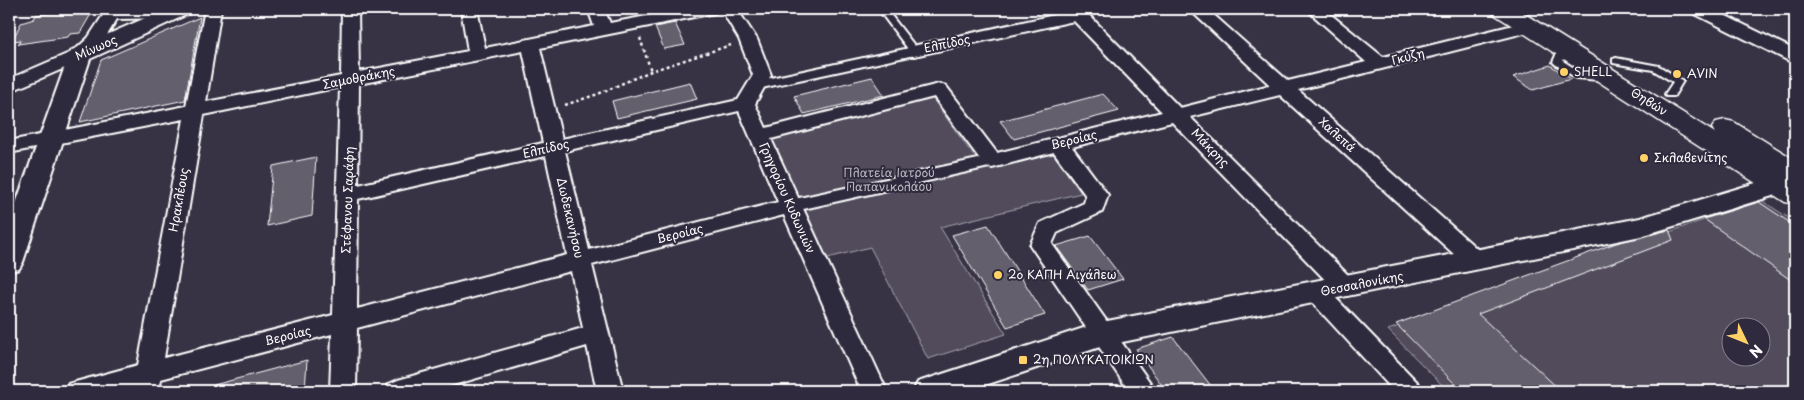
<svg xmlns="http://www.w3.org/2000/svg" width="1804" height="400" font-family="'Playpen Sans',sans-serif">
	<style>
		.green { fill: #514c5c; stroke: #a8a6ae; fill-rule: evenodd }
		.building { fill: #635f6d; stroke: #fff }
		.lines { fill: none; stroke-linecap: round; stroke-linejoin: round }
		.service-casing { stroke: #fff; stroke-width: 4 }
		.pedestrian-casing { stroke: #fff; stroke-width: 4 }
		.minor-casing { stroke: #fff; stroke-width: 4 }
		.tertiary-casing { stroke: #fff; stroke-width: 4 }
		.secondary-casing { stroke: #fff; stroke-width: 3 }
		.path { stroke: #fff; stroke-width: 2.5; stroke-dasharray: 3 3; stroke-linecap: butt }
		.service { fill: #2f2a3d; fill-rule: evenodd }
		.pedestrian { fill: #2f2a3d; fill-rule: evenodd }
		.minor { fill: #2f2a3d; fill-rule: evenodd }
		.tertiary { fill: #2f2a3d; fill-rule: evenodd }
		.secondary { fill: #2f2a3d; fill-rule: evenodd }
		.poi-dot { fill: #ffd166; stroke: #2f2a3d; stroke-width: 2 }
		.labels { text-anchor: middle; stroke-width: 4; stroke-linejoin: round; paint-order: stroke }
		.street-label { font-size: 12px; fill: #fff; stroke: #2f2a3d }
		.poi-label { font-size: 12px; fill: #fff; stroke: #2f2a3d; text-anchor: start }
		.park-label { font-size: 12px; fill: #b9b7be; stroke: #2f2a3d }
	</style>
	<rect width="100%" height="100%" fill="#373345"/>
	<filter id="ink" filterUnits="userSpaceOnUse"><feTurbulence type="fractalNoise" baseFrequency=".02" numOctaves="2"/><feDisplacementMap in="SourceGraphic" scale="10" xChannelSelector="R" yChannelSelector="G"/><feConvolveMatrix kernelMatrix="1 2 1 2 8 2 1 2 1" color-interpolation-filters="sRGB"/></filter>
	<g filter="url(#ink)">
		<g class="green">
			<path d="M932,98l51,71 68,-18 30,42 -141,34 66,107 -78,25 -58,-112 -46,12 -56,-120z"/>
			<path d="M1761,200l34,22v169h-347l-60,-61zM1732,328h30v30h-30z"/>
		</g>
		<g class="building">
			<path d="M83,9h11l-14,24 -10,1 -2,3 -50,7 3,-4 -9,1 9,-18 13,-4 2,-4z"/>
			<path d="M200,17l-15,83 -105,22 21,-62z"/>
			<path d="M675,23l10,22 -21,4 -9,-22z"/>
			<path d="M1550,65l21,14 -38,11 -20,-13z"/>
			<path d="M872,77l12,18 -80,19 -10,-18z"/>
			<path d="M690,82l7,17 -80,19 -5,-17z"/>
			<path d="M1103,94l16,17 -105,28 -14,-18z"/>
			<path d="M316,157l-4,59 -45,10 6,-60z"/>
			<path d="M1759,202l36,24v57l-91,-64z"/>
			<path d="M988,225l57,90 -38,12 -55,-92z"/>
			<path d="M1669,230l4,10 -195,74 83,77h-99l-66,-67 220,-81z"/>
			<path d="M1090,236l33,43 -35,11 -32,-44z"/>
			<path d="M1173,337l42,54h-49l-30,-42z"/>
			<path d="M307,360l-2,31h-90l-1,-6z"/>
		</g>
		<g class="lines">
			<g class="service-casing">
				<g id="service">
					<path d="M878,9h8l31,40v4h-6z"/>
					<path d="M1564,45l5,3 -6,13 19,12 28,4 2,2 -2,2 -34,-3 -21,-14 -2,-2 6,-14z"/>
					<path d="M1616,58l43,8 24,15 -9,15h-8l-1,-2 8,-12 -20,-12 -40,-7v-4z"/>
				</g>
			</g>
			<g class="pedestrian-casing">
				<g id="pedestrian">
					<path d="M914,47l7,4 -2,3 -162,35 -5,-1 -2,-3 2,-3 5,-1z"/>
					<path d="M992,156l6,1 2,4 -2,4 -208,47 -6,-2 -2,-4 2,-4 6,-2z"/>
				</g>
			</g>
			<g class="minor-casing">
				<g id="minor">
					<path d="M107,9h69l5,4 -2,4 -6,1 -56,1 -16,26 -15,14 -77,33v-13l65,-28 14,-13z"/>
					<path d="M205,9h16l-15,93 135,-26 1,-67h16l1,63 109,-21 -7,-42h16l8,39 109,-22 -6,-17h16l6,14 74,-14h33l-2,4 -6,1 -169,34 22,91 176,-39 15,-25 -14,-36 -18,-30h16l20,30 14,36 -16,29 11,24 173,-44 7,2 51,67 165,-41 -88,-91 -160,35 -6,-1 -3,-4 3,-4 160,-35 -1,-3h16l97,99 90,-23 -81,-76h18l81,72 78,-19 -60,-53h18l59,48 147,-36 6,1 3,4 -3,4 -238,60 186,165 3,6 -3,6 -8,2 -8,-2 -188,-172 -90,22 164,164 4,6 -4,6 -8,3 -8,-3 -166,-171 -100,25 36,48 -6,17 -45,21 -5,11 104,147h-27l-99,-146 10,-22 44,-20 2,-7 -32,-44 -62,16 -7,-2 -51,-69 -163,42 116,252h-26l-77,-176 -192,50 31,126h-26l-10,-45 -154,45h-48l4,-7 9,-4 185,-52 -12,-57 -214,57 -1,63h-26l2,-57 -171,45 -2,12h-26l1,-5 -18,5h-52l4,-7 70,-19 46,-246 -175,34v-12l177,-35zM523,51l20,92 -185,42 1,-101zM340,87l-7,228 -169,43 40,-243zM739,111l39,91 -189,48 -24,-99zM546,156l21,99 -210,54 1,-110z"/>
					<path d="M1691,9h21l83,41v12l-6,-1 -96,-48z"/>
					<path d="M1317,284l8,3 94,97 4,7h-29l-85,-92 -4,-6 4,-6z"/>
				</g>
			</g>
			<g class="tertiary-casing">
				<g id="tertiary">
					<path d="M166,9h27l-3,4 -100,46 -67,203 -4,7 -10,3v-49l60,-168 3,-5z"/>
					<path d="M1779,176l16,5v18l-16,-5 -138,42 -538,110 -136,45h-54l5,-9 184,-60 538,-104z"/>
				</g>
			</g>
			<g class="secondary-casing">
				<path id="secondary" d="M1491,9h26l198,124 -3,-5 4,-6 9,-2 9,2 61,38v21l-5,-1 5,3v21l-10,-2 -291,-188z"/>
			</g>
			<g class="path">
				<path d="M640,38l11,33"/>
				<path d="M565,105l33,-11 53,-23 80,-26"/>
			</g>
			<use href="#service" class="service"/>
			<use href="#pedestrian" class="pedestrian"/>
			<use href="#minor" class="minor"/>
			<use href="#tertiary" class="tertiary"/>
			<use href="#secondary" class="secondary"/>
		</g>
	</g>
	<g class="poi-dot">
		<circle cx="1564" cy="72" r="5"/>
		<circle cx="1677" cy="74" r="5"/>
		<circle cx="1644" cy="158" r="5"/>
		<circle cx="998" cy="275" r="5"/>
		<rect x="1018" y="355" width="10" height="10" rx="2.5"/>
	</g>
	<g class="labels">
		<g class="street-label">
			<text transform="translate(947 44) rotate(-12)" y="4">Ελπίδος</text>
			<text transform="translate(96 48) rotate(-24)" y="4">Μίνωος</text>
			<text transform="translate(1408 57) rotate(-14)" y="4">Γκύζη</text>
			<text transform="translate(359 78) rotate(-11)" y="4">Σαμοθράκης</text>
			<text transform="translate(1649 102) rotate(32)" y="4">Θηβών</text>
			<text transform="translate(1337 135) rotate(42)" y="4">Χαλεπά</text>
			<text transform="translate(1074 140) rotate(-14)" y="4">Βεροίας</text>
			<text transform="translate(1210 148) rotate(46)" y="4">Μάκρης</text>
			<text transform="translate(546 149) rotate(-13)" y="4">Ελπίδος</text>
			<text transform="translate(787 198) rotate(66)" y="4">Γρηγορίου Κυδωνιών</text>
			<text transform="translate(179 200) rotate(-80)" y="4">Ηρακλέους</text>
			<text transform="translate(348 200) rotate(-88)" y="4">Στέφανου Σαράφη</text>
			<text transform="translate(570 218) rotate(77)" y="4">Δωδεκανήσου</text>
			<text transform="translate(680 234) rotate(-14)" y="4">Βεροίας</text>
			<text transform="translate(1362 284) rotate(-11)" y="4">Θεσσαλονίκης</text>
			<text transform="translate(288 336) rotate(-14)" y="4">Βεροίας</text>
		</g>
		<g class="poi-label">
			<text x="1574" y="76">SHELL</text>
			<text x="1687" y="78">AVIN</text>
			<text x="1654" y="162">Σκλαβενίτης</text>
			<text x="1008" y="279">2ο ΚΑΠΗ Αιγάλεω</text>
			<text x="1033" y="364">2η ΠΟΛΥΚΑΤΟΙΚΙΩΝ</text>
		</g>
		<g class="park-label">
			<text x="889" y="177">Πλατεία Ιατρού<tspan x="889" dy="14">Παπανικολάου</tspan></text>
		</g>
	</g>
	<rect width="1804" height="400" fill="none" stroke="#2f2a3d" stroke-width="30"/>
	<rect x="15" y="15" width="1774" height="370" fill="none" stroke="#fff" stroke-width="2" filter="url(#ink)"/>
	<g transform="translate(1746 342) rotate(133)"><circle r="24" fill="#2f2a3d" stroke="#827f8b"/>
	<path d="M0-4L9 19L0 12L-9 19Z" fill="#ffd166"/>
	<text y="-8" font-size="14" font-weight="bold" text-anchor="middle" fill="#ffffff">N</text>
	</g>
</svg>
